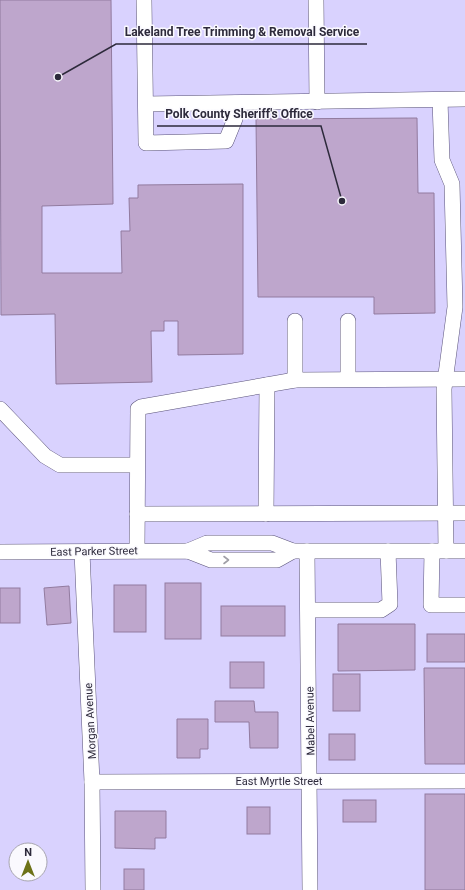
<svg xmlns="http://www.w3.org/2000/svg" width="465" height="890" font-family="Roboto,sans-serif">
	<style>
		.building { fill: #bea6cc; stroke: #927b9f }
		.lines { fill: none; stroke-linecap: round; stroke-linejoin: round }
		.minor-casing { stroke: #5a5379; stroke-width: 16 }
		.minor { stroke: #fff; stroke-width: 15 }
		.oneway { stroke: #a09fa7 }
		.labels { text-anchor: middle; stroke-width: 3; stroke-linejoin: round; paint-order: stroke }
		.street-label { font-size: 11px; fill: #2d2a3b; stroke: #faf9fe }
		.leader { fill: none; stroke: #2d2a3b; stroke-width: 1.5 }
		.callout-dot { fill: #2d2a3b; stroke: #faf9fe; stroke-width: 1.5 }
		.callout-label { font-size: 12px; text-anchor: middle; font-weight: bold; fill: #2d2a3b; stroke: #faf9fe; stroke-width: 3; stroke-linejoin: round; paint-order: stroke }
	</style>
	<rect width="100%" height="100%" fill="#d9d2fe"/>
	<g class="building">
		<path d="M0,0h111l2,204 -71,2v67h80l-1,-42h9l-1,-33h9v-13l105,-1v170l-65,1v-34h-14v10h-13l1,51 -96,2 -1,-70 -54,1z"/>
		<path d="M417,118l1,75h16l1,120 -61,1v-17h-116l-2,-178z"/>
		<rect x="165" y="583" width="36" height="56"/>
		<rect x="114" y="585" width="32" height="47"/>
		<path d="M69,586l2,37 -24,2 -3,-37z"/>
		<rect x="0" y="588" width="20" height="35"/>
		<rect x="221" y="606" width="64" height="30"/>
		<path d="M338,624h77v46l-77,1z"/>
		<rect x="427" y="634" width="38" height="28"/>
		<rect x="230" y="662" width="34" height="26"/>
		<path d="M424,668h41v96h-40z"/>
		<rect x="333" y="674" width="27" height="37"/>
		<path d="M215,701h39l1,11h23v36h-28l-1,-26h-34z"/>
		<path d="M177,719h31v30h-8v9h-23z"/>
		<rect x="329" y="734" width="26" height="26"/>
		<rect x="425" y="794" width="40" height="96"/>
		<rect x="343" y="800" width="33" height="22"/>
		<rect x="247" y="807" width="23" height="27"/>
		<path d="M115,811h51v27h-11v11l-40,-1z"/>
		<rect x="124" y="869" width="20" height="21"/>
	</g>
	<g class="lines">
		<g class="minor-casing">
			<g id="minor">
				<path d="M144,0l2,143 80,-2 9,-22v-16"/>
				<path d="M316,0l1,102"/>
				<path d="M440,100l2,60 10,24 3,123 -11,82 2,162"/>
				<path d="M146,104l319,-5"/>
				<path d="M295,321v59"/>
				<path d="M348,379v-58"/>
				<path d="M0,409l45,47 15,9h77"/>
				<path d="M137,514l328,-1"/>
				<path d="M266,514l1,-129"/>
				<path d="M137,551l1,-142 3,-2 154,-27 170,-1"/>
				<path d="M188,551l19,-8h65l21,8h172"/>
				<path d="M307,551l3,339"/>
				<path d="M432,551l-1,54h34"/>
				<path d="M0,552l188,-1 23,9h66l16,-9"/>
				<path d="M82,552l10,230 1,108"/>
				<path d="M308,610h73l9,-6 -2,-53"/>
				<path d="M92,782l373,-1"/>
			</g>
		</g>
		<use href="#minor" class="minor"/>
	</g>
	<defs><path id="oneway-chevron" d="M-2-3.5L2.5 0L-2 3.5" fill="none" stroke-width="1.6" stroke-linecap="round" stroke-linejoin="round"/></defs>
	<use class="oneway" href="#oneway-chevron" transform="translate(226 560)"/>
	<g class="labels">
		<g class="street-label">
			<text transform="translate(94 551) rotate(-1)" y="4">East Parker Street</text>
			<text transform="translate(90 721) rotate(-93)" y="4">Morgan Avenue</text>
			<text transform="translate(310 721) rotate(-91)" y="4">Mabel Avenue</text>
			<text x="279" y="785">East Myrtle Street</text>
		</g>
	</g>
	<path class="leader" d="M58 77L116 44H367M342 201L321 126H157"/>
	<g class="callout-dot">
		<circle cx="58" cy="77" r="4"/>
		<circle cx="342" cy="201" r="4"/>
	</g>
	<g class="callout-label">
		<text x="242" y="36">Lakeland Tree Trimming &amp; Removal Service</text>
		<text x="239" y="118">Polk County Sheriff's Office</text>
	</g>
	<g transform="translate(28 862)"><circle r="19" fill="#faf9fe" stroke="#a8a6b0"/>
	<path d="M0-3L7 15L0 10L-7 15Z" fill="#6d7218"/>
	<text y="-6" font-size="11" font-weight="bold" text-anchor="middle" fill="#2d2a3b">N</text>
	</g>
</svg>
